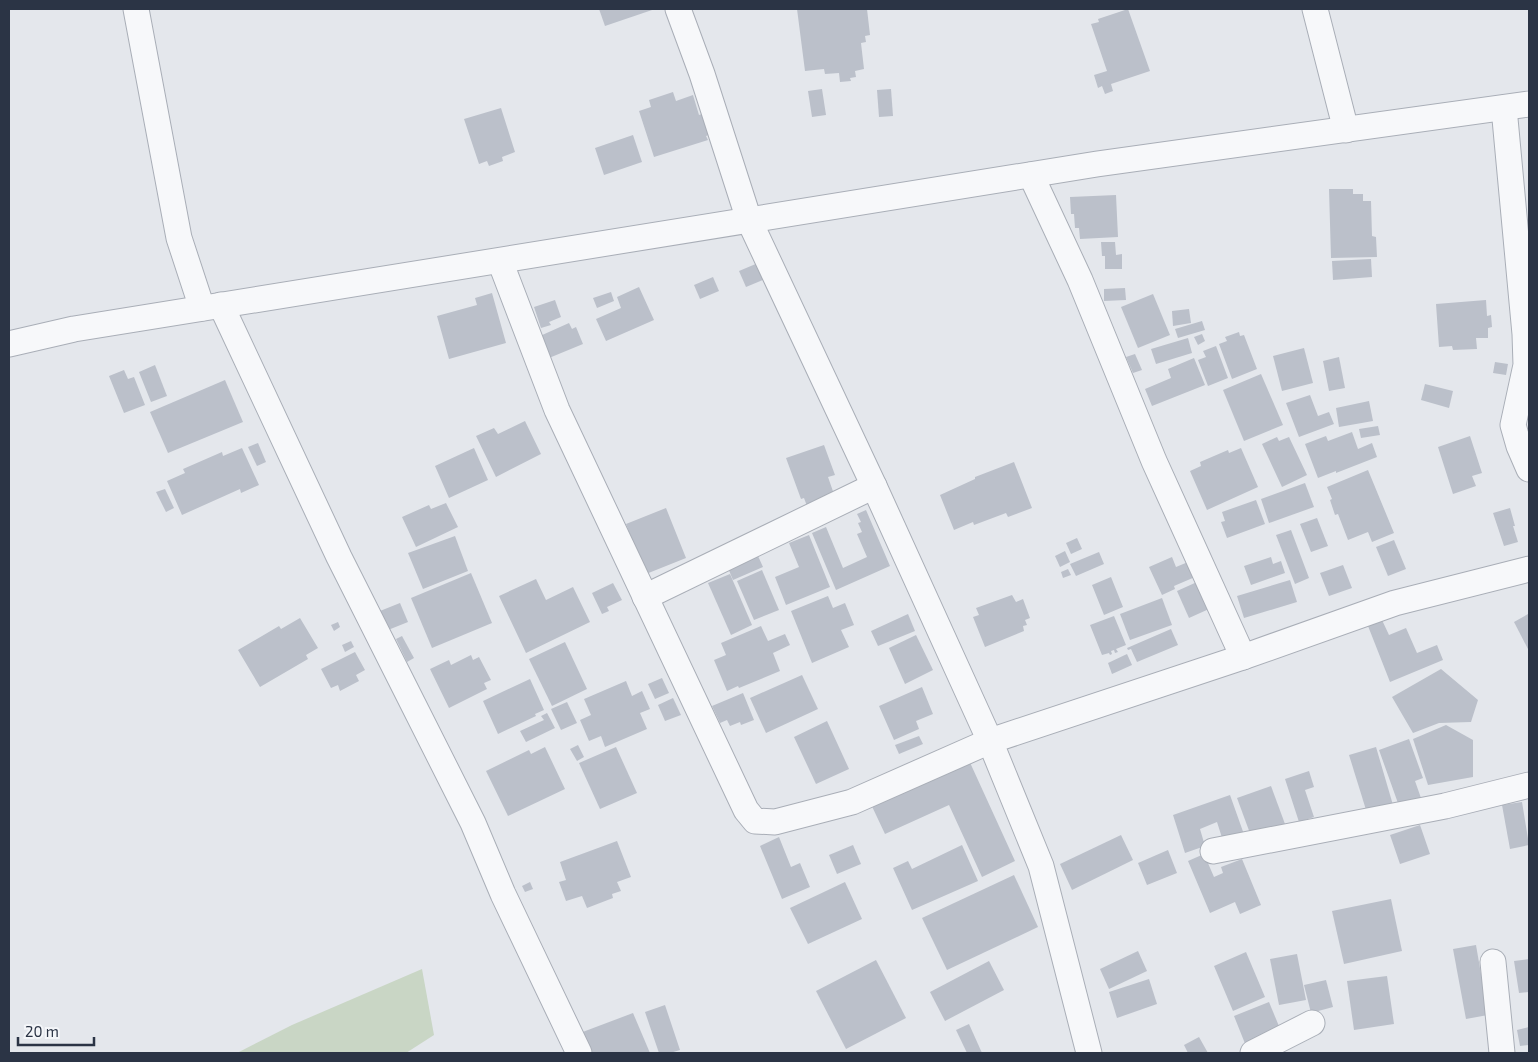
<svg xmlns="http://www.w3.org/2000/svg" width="1538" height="1062" font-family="'Exo 2',sans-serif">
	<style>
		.green { fill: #c9d6c5 }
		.building { fill: #bbc0ca }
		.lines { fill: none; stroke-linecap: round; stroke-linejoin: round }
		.street-casing { stroke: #a9aeb7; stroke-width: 27 }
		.street { stroke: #f7f8fa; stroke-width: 25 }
	</style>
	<rect width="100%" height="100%" fill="#e4e7ec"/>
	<path class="green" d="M422,969l12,66 -28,18h-169l55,-28z"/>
	<g class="building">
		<path d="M599,9h56l-50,17z"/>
		<path d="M797,9h70l3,26 -5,1 1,6 -5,1 3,26 -9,2 1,6 -6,1 1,3 -11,1 -1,-9 -14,1 -1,-5 -19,2z"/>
		<path d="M1128,9l22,62 -39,13 2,7 -8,3 -3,-8 -4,2 -4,-13 13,-4 -16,-47 8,-2 -1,-3z"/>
		<path d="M822,89l4,26 -14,2 -4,-26z"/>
		<path d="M891,89l2,27 -14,1 -2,-27z"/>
		<path d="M673,92l3,9 17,-6 6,20 6,-2 6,21 -5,2 2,4 -54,17 -15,-46 12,-4 -2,-7z"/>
		<path d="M501,108l14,44 -13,5 1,4 -14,5 -2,-5 -8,3 -15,-45z"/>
		<path d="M633,135l9,27 -38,13 -9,-27z"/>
		<path d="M1329,189h24v5h10v7h8l1,35 4,1 1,20 -46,1z"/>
		<path d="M1116,195l2,42 -38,2 -1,-11h-4l-1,-14h-3l-1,-17z"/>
		<path d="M1101,242h14l1,13 6,-1v15h-17v-13h-3z"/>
		<path d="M1371,259l1,18 -39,3 -1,-19z"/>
		<path d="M758,263l7,16 -19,8 -7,-16z"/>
		<path d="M713,277l6,14 -19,8 -6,-14z"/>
		<path d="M639,287l15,33 -48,21 -10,-22 25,-11 -4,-11z"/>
		<path d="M1125,288l1,12 -22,1v-12z"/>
		<path d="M611,292l3,9 -17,7 -4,-10z"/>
		<path d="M492,293l14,50 -57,16 -12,-43 40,-11 -2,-7z"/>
		<path d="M1153,294l17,41 -32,13 -17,-41z"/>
		<path d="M555,300l6,17 -12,5 2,3 -10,3 -7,-21z"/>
		<path d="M1486,300l1,16 4,-1 1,12 -4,1v10h-12l1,11 -24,1 -1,-4 -13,1 -3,-43z"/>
		<path d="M1189,309l2,14 -18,3 -1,-15z"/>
		<path d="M1202,321l3,9 -27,8 -3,-9z"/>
		<path d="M569,323l3,6 4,-2 7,17 -34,14 -9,-22z"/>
		<path d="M1239,332l1,4 4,-1 13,34 -25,10 -13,-35 8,-3 -2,-4z"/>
		<path d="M1202,334l3,7 -7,4 -4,-8z"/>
		<path d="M1188,338l4,15 -36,11 -5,-15z"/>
		<path d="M1216,346l12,32 -20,8 -10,-26 8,-3 -3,-6z"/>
		<path d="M1304,348l9,35 -31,8 -9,-35z"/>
		<path d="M1135,354l7,16 -9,3 -7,-16z"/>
		<path d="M1339,357l6,31 -16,3 -6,-30z"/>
		<path d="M1194,358l11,27 -53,21 -7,-17 26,-11 -3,-9z"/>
		<path d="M1495,362l13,2 -2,11 -13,-2z"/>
		<path d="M155,365l12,31 -16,6 -12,-30z"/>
		<path d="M124,370l4,9 6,-2 11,28 -21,8 -15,-37z"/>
		<path d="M1261,374l22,51 -39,16 -21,-51z"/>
		<path d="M225,380l18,42 -75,31 -18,-41z"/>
		<path d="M1425,384l28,7 -4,17 -28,-8z"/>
		<path d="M1310,395l8,21 11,-4 5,12 -35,13 -13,-34z"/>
		<path d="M1369,401l4,20 -34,6 -3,-19z"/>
		<path d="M525,421l16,33 -45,23 -20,-41 18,-8 4,6z"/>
		<path d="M1378,426l2,9 -19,3 -2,-9z"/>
		<path d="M1352,432l6,17 14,-6 5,14 -41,16v-2l-18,7 -13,-34 21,-8 2,5z"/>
		<path d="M1470,436l12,37 -10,3 4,10 -23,8 -15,-47z"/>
		<path d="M1277,437l2,4 10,-4 18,38 -25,12 -20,-43z"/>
		<path d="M258,443l8,19 -9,4 -9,-19z"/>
		<path d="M824,445l11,30 -7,2 7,20 -28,9 -3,-8 -3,1 -15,-41z"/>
		<path d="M242,448l17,37 -18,8 -1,-4 -58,26 -15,-34 18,-8 -2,-4 39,-17 1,4z"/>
		<path d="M474,448l14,32 -39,18 -14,-32z"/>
		<path d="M1241,448l17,39 -51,23 -17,-39 11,-5 -1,-4 28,-12 1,3z"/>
		<path d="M1014,462l18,46 -24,9 -2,-4 -32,12 -1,-3 -19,8 -14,-35 35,-16v-2z"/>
		<path d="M1368,470l26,63 -22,9 -4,-10 -20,8 -10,-26 -3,1 -5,-15 2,-1 -5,-12z"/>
		<path d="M1305,483l9,24 -45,16 -8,-24z"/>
		<path d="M165,489l9,19 -8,4 -10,-20z"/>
		<path d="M1256,500l9,24 -38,14 -6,-16 4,-1 -3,-9z"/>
		<path d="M446,503l12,24 -42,20 -14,-30 27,-12 2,4z"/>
		<path d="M666,508l20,50 -40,16 -20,-50z"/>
		<path d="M1510,508l5,18h-2l5,16 -14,4 -11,-33z"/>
		<path d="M866,510l24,56 -54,24 -24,-57 14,-6 17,41 24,-11 -10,-23 5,-2 -4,-9 3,-1 -4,-8z"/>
		<path d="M1317,518l11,28 -17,6 -11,-28z"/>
		<path d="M1291,530l18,48 -14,6 -19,-49z"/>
		<path d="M809,535l21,52 -44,18 -11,-28 24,-10 -10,-24z"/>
		<path d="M455,536l13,35 -45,18 -15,-36z"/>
		<path d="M1077,538l5,11 -11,5 -5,-11z"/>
		<path d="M1394,540l12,29 -18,7 -12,-29z"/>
		<path d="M1065,551l5,11 -10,5 -5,-11z"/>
		<path d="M1099,552l5,12 -28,12 -6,-12z"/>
		<path d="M758,556l5,11 -30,13 -5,-12z"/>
		<path d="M1172,557l4,10 12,-5 7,15 -21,9 1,3 -13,6 -13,-28z"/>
		<path d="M1271,557l2,7 8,-3 4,12 -34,12 -7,-19z"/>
		<path d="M1343,565l9,23 -23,8 -9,-23z"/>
		<path d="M1068,569l3,6 -8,3 -2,-6z"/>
		<path d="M762,570l17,40 -25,10 -17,-39z"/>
		<path d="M471,573l21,50 -60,25 -21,-50z"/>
		<path d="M730,574l22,51 -21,10 -23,-52z"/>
		<path d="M1111,577l12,30 -19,8 -12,-30z"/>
		<path d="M536,579l10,21 27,-13 17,35 -64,31 -27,-57z"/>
		<path d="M1290,580l7,22 -53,16 -7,-22z"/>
		<path d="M1197,582l12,27 -20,9 -12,-27z"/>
		<path d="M613,583l9,17 -15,7 2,4 -7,3 -10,-21z"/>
		<path d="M1012,595l4,7 7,-3 7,19 -5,2 2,5 -4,1 1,5 -39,16 -12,-30 6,-2 -3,-7z"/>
		<path d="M828,596l5,12 12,-5 9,22 -13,5 8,17 -37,16 -21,-52z"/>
		<path d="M1162,598l10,27 -42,15 -10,-26z"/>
		<path d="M400,603l8,19 -20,8 -8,-19z"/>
		<path d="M908,614l7,17 -37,15 -7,-15z"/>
		<path d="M1528,614l1,3v34l-15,-29z"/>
		<path d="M1114,616l12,29 -10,4 2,3 -3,1 -1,-3 -3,1 1,3 -2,1 -1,-2 -7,2 -12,-30z"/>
		<path d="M300,618l18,30 -12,7 2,4 -48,28 -22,-37 41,-24 2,3z"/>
		<path d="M1382,620l7,15 17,-7 11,25 20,-8 6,15 -53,22 -22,-56z"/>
		<path d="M338,622l2,5 -6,4 -3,-6z"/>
		<path d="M761,626l7,15 17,-7 5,11 -17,8 7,18 -41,17 -1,-2 -11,5 -13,-31 12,-5 -5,-12z"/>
		<path d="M1171,629l7,16 -41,17 -6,-13 -3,1 -1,-2z"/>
		<path d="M916,635l17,35 -28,14 -16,-36z"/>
		<path d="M402,636l12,22 -7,4 -11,-23z"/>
		<path d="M351,641l3,6 -9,5 -3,-7z"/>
		<path d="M565,642l22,47 -35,17 -23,-47z"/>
		<path d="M355,652l10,18 -9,5 3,6 -19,10 -2,-6 -7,3 -10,-19z"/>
		<path d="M1127,654l5,11 -20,9 -4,-11z"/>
		<path d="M471,655l2,5 6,-3 12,23 -7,3 3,6 -38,19 -19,-39 19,-9 2,5z"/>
		<path d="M1441,669l37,31 -7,22 -32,1 -26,10 -21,-36z"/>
		<path d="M802,675l16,34 -52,24 -16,-35z"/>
		<path d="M662,678l7,15 -14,6 -7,-15z"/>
		<path d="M530,679l14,31 -9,4 1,2 -38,18 -15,-33z"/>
		<path d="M626,681l6,15 10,-5 8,18 -10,4 7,16 -42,18 -4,-11 -12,5 -9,-21 11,-5 -7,-16z"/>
		<path d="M922,687l11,27 -17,7 3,8 -25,11 -15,-34z"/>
		<path d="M743,693l11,27 -13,5 -1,-3 -10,4 -3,-6 -7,3 -8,-17z"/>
		<path d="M673,698l8,17 -16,6 -7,-16z"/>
		<path d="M567,702l10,21 -16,7 -10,-21z"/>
		<path d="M547,713l8,15 -29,14 -6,-11 24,-11 -3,-4z"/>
		<path d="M827,721l22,48 -33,15 -22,-47z"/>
		<path d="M1446,725l27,15v37l-45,8 -15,-46z"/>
		<path d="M919,736l4,8 -24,10 -4,-9z"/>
		<path d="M1409,739l14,39 -8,3 6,17 -22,8 -20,-56z"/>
		<path d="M578,745l6,12 -7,4 -7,-12z"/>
		<path d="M545,747l20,42 -57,27 -22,-45 43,-21 2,4z"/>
		<path d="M616,747l21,46 -37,16 -21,-46z"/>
		<path d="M1376,747l17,58 -26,8 -18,-58z"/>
		<path d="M967,756l48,105 -33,16 -33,-72 -64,29 -16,-34z"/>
		<path d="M1309,771l5,16 -9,3 9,27 -15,5 -14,-43z"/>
		<path d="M1271,786l14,38 -34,12 -14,-38z"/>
		<path d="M1230,795l16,45 -21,7 -8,-25 -17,7 5,17 -20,7 -12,-38z"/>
		<path d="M1522,802l7,43 -19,4 -8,-44z"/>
		<path d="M1420,825l10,29 -30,10 -10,-29z"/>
		<path d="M1121,835l12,25 -61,30 -12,-26z"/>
		<path d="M779,837l12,30 9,-4 10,24 -28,12 -22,-53z"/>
		<path d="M617,841l14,36 -14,5 4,9 -9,3 1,4 -26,10 -5,-12 -16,5 -7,-19 7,-2 -6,-18z"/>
		<path d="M853,845l8,19 -24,10 -8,-19z"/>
		<path d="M962,845l16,36 -66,29 -19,-42 15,-7 4,8z"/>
		<path d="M1168,850l9,23 -30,12 -9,-22z"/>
		<path d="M1204,854l10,23 9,-4 -2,-6 21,-8 19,46 -21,9 -5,-12 -25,11 -22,-52z"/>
		<path d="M1014,875l24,52 -91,43 -25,-52z"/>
		<path d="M530,882l3,7 -8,3 -3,-6z"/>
		<path d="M845,882l17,37 -54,25 -18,-36z"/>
		<path d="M1391,899l11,52 -58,13 -12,-53z"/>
		<path d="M1476,945l12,70 -22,4 -13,-70z"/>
		<path d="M1138,951l9,20 -38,18 -9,-20z"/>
		<path d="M1246,952l19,45 -32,14 -19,-45z"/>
		<path d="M1297,954l9,46 -27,5 -9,-46z"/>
		<path d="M1529,959v33l-10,1 -5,-32z"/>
		<path d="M876,960l30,58 -60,31 -30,-58z"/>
		<path d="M989,961l15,29 -59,31 -15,-29z"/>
		<path d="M1387,976l7,48 -40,6 -7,-49z"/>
		<path d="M1149,979l8,25 -40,14 -8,-26z"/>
		<path d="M1326,980l7,27 -22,6 -7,-28z"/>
		<path d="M1269,1002l12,29 -35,15 -12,-30z"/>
		<path d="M665,1005l15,45 -10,3h-11l-14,-41z"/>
		<path d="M633,1013l17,40h-62l-8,-20z"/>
		<path d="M969,1024l13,29h-15l-11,-23z"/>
		<path d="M1529,1027v18l-9,1 -3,-16z"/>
		<path d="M1199,1037l9,16h-20l-4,-8z"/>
	</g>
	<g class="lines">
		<g class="street-casing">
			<g id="street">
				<path d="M136,9l43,229 23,70"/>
				<path d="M678,9l24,65 47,146 125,266 116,255 51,125 48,187"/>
				<path d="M1315,9l31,121"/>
				<path d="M1504,108l21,226 1,31 -13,60 6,21 10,23"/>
				<path d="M1031,175l49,105 74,181 89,196"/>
				<path d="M500,261l57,149 189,400 9,11 20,1 77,-20 138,-61 253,-84 152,-54 134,-34"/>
				<path d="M221,305l118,252 134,266 30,71 76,159"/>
				<path d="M9,344l65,-15 1023,-165 432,-60"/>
				<path d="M645,597l229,-111"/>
				<path d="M1213,851l232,-45 84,-21"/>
				<path d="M1493,962l9,91"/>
				<path d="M1253,1053l59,-30"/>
			</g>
		</g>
		<use href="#street" class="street"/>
	</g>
	<rect width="1538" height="1062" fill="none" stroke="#2b3445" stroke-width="20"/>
	<path d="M18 1037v8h76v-8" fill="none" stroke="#2b3445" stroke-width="2.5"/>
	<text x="25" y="1037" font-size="15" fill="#2b3445" stroke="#f4f6f9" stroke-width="4" paint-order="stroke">20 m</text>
</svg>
